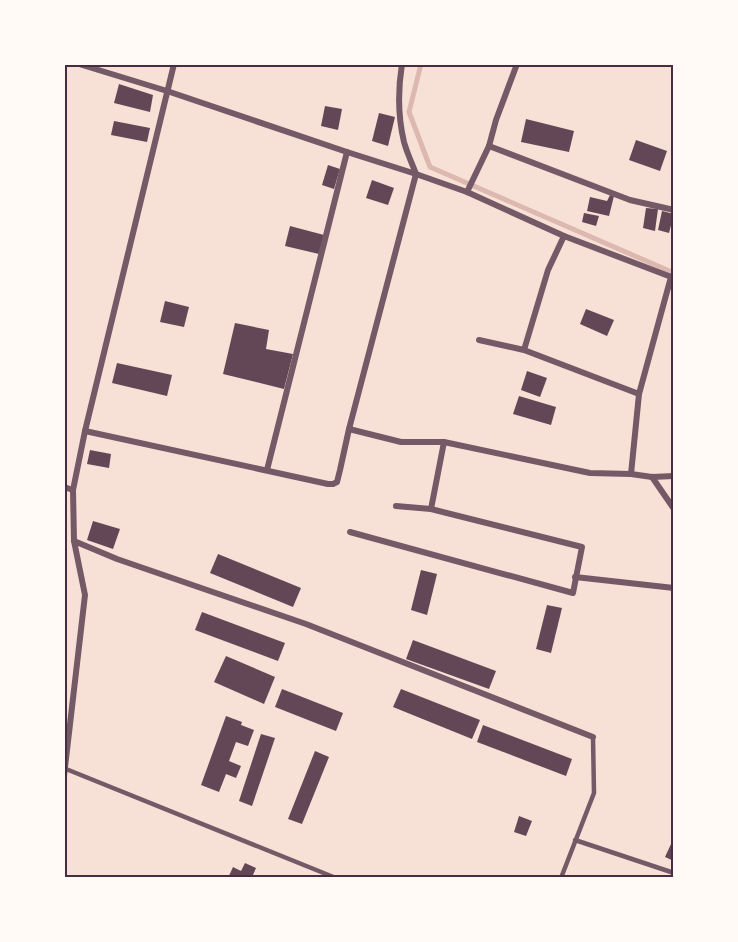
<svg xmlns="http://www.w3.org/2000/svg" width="738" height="942" font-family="Quicksand,sans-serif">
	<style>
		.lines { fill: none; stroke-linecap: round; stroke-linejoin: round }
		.stream { stroke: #dcb8b0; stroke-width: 5 }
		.building { fill: #644757 }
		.service { stroke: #755966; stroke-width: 4.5 }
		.minor { stroke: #755966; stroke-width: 6 }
		.neatline { fill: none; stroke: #4a2c40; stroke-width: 2 }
	</style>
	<rect width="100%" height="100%" fill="#f7e1d7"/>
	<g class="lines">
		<path class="stream" d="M421,64l-12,48 21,55 244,106"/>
	</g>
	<g class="building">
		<path d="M119,84l34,11 -3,17 -36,-9z"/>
		<path d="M325,106l17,3 -4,21 -17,-4z"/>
		<path d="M379,113l16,4 -7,29 -16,-5z"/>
		<path d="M526,119l48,12 -5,21 -48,-10z"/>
		<path d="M114,121l36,7 -3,14 -36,-7z"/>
		<path d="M636,140l31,11 -7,20 -31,-11z"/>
		<path d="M328,165l12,4 -6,20 -12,-4z"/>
		<path d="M372,180l22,8 -6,17 -22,-7z"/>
		<path d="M610,195l4,1 -5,20 -22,-5 3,-14 17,4z"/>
		<path d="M646,208l12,1 -3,22 -12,-3z"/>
		<path d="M662,211l12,3 -5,19 -11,-3z"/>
		<path d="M584,213l15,3 -3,10 -14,-4z"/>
		<path d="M290,226l34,9 -5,19 -34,-8z"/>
		<path d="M165,301l24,6 -5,20 -24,-5z"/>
		<path d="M586,309l28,11 -7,16 -27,-12z"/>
		<path d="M235,323l34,7 -3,19 27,5 -9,35 -61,-15z"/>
		<path d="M117,363l55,12 -5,21 -55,-13z"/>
		<path d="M527,371l20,7 -7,19 -19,-7z"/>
		<path d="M519,396l37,11 -5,18 -38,-11z"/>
		<path d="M90,450l21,4 -2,14 -22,-4z"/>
		<path d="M93,521l27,8 -7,20 -26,-9z"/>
		<path d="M218,554l83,34 -8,19 -83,-34z"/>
		<path d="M421,570l16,4 -10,41 -16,-5z"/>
		<path d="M547,605l15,3 -11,45 -15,-4z"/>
		<path d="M202,612l83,31 -7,18 -83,-31z"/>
		<path d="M413,640l83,31 -7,18 -83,-30z"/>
		<path d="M226,656l49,21 -11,27 -50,-22z"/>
		<path d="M282,689l61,24 -7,18 -61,-24z"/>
		<path d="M401,689l79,31 -8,19 -79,-32z"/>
		<path d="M226,716l16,6 -1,3 13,5 -6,16 -12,-4 -7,19 12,5 -5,12 -10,-4 -7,18 -18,-7z"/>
		<path d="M483,725l89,34 -6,17 -89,-34z"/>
		<path d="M261,734l14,4 -23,68 -13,-5z"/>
		<path d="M315,751l14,6 -27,67 -14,-5z"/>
		<path d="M519,816l13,5 -6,15 -12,-4z"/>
		<path d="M671,844l3,2v15l-9,-4z"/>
		<path d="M245,863l11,5 -3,7 6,3h-31l5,-11 8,4z"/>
	</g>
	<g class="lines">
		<g class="service">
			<path d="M66,769l270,109"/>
			<path d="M575,840l99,33"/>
			<path d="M561,878l33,-85 -1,-56"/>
		</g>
		<g class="minor">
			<path d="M79,64l88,27 180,61 69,22 51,18 97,44 110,42"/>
			<path d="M489,146l141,54 44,10"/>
			<path d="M467,192l22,-46 7,-26 21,-56"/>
			<path d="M479,340l45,10 115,44"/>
			<path d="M524,350l24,-80 16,-34"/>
			<path d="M349,429l52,13h43l146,31 41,1 21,3 22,-1"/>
			<path d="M85,431l243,53h5l4,-2 3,-12 9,-41 67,-255c-4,-11 -9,-21 -12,-32 -6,-25 -6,-53 -2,-78"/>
			<path d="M267,470l80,-318"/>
			<path d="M631,474l8,-80 32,-117"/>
			<path d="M652,477l22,32"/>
			<path d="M64,487l9,3"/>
			<path d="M431,509l13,-67"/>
			<path d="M350,532l223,61 9,-46 -151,-38 -35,-3"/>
			<path d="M74,541l43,18 189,65 287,113"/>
			<path d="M575,577l99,11"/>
			<path d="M64,776l21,-181 -11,-54 -1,-51 12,-59 89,-367"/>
		</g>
	</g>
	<rect width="738" height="942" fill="none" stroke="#fffaf5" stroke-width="132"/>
	<rect x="66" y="66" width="606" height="810" class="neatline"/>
</svg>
